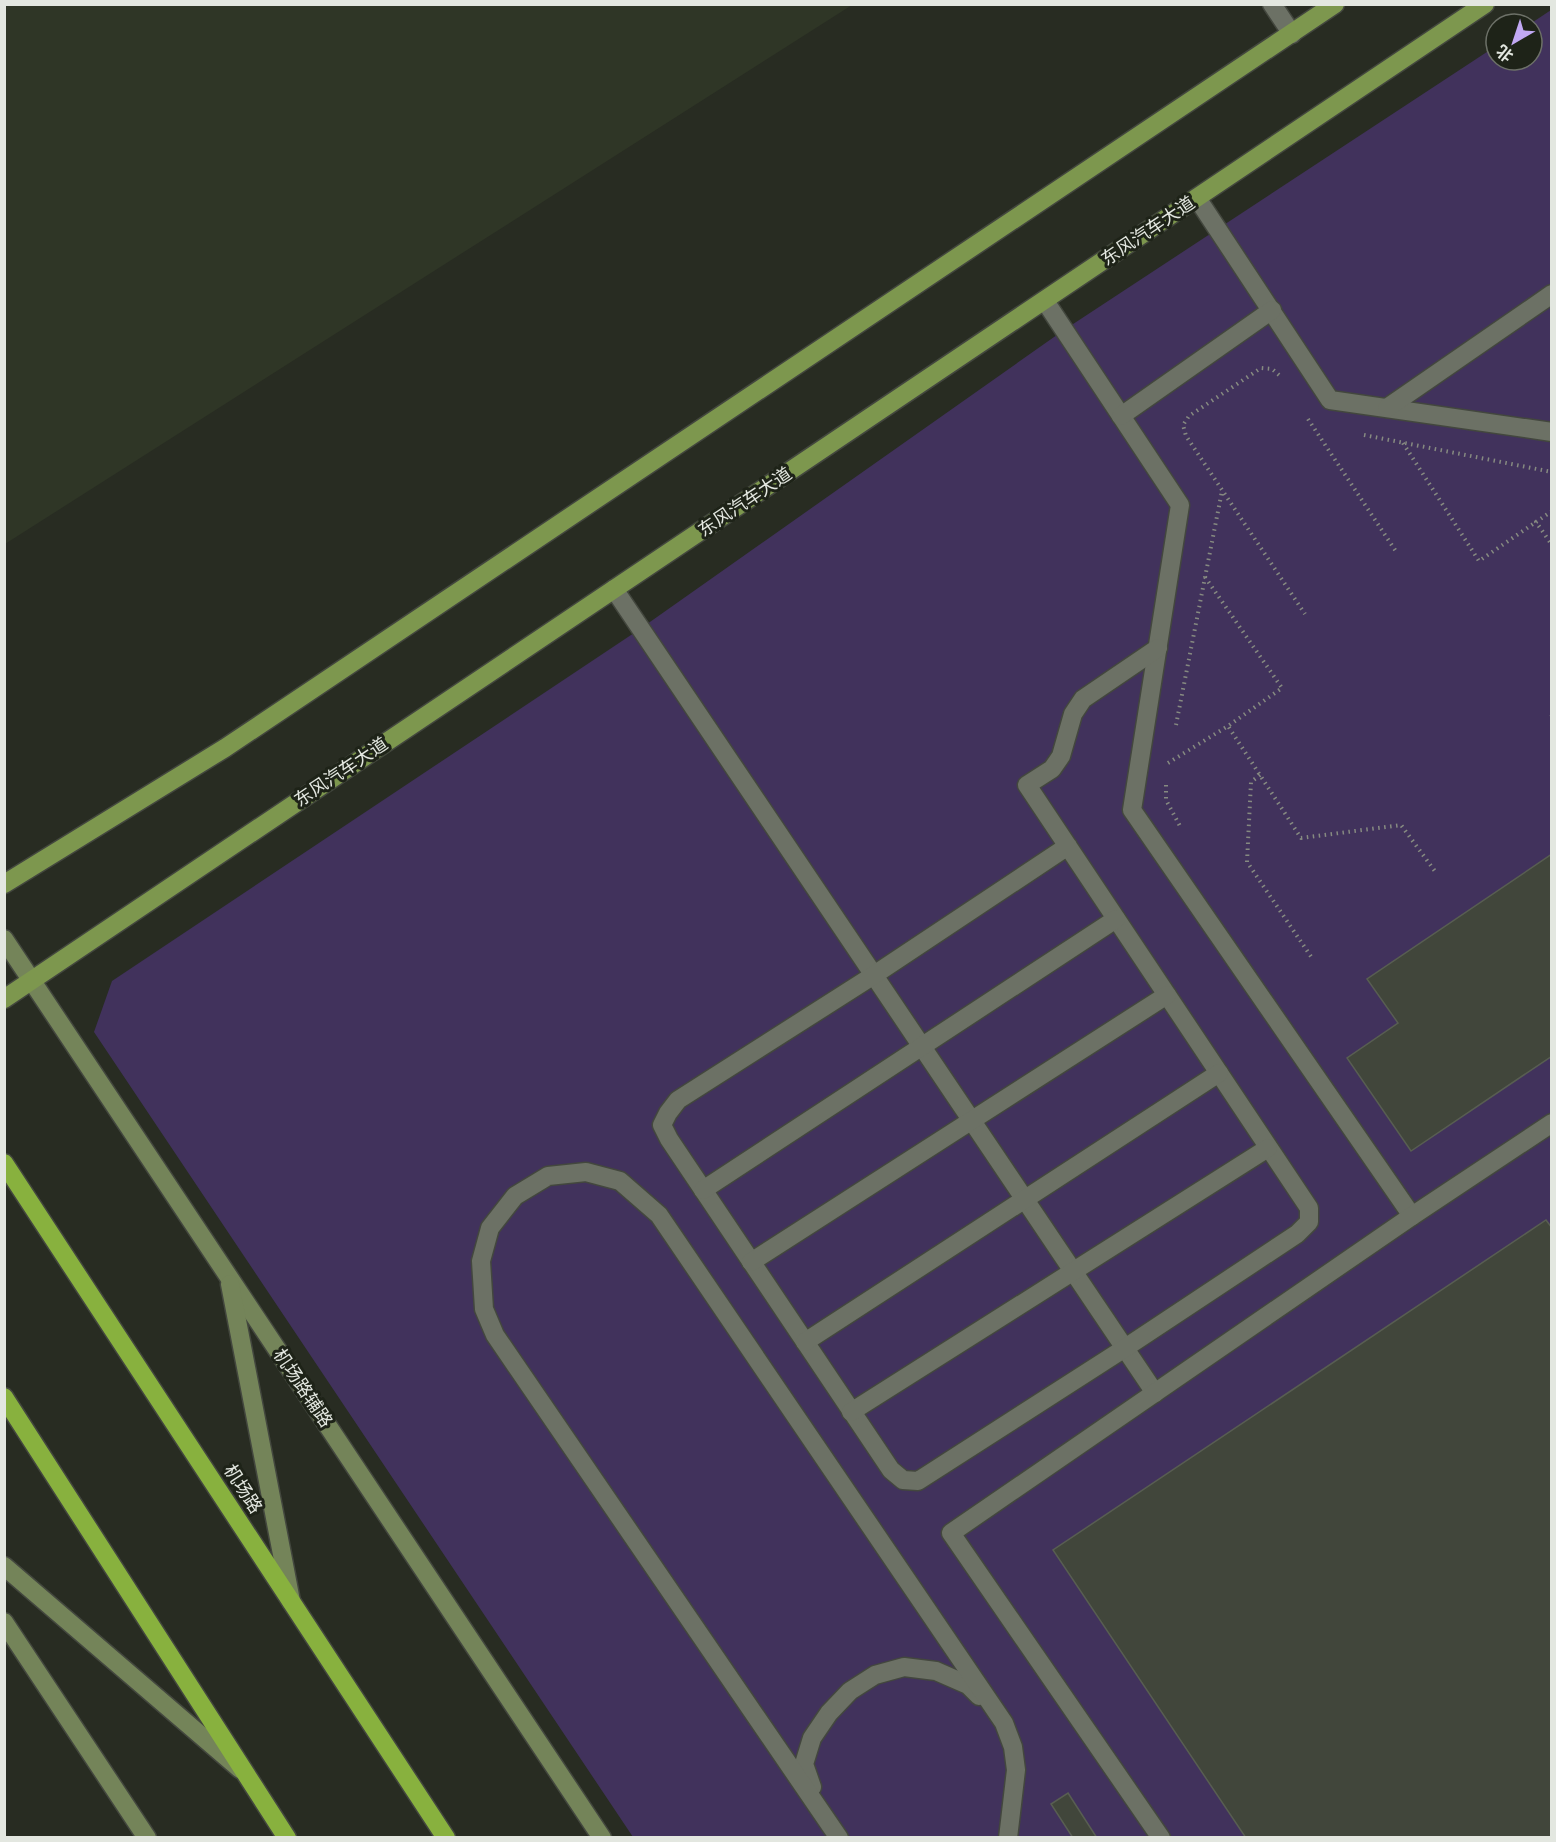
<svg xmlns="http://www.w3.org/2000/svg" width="1556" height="1842" font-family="'PT Serif','Noto Sans SC',serif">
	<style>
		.built { fill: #2f3626 }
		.green { fill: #41325c }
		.building { fill: #41463b; stroke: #585e52; stroke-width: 1.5 }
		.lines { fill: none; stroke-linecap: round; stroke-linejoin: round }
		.lane-casing { stroke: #43473e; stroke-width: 21 }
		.street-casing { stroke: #43473e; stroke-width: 21 }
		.secondary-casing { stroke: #43473e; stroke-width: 21 }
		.primary-casing { stroke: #43473e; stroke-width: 21 }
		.highway-casing { stroke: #43473e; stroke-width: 21 }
		.path { stroke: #868a81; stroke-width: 4; stroke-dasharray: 1.5 4.5; stroke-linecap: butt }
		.lane { stroke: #6c7165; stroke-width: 18 }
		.street { stroke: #6c7165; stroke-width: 18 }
		.secondary { stroke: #748459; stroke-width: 18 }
		.primary { stroke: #7d974e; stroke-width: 18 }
		.highway { stroke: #88b13e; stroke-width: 18 }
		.labels { text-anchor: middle; stroke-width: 6; stroke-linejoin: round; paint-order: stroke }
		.street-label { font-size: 18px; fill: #e3e7e0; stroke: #1e2318 }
	</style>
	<rect width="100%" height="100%" fill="#282c22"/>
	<path class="built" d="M5,4h847v1l-847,539z"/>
	<path class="green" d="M1551,10v1827h-918l-539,-805 18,-51 528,-352 424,-299 432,-284v14h36v-36h-2z"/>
	<g class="building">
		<path d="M1552,854v202l-141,95 -64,-93 51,-35 -31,-44z"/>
		<path d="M1546,1220l6,8v610h-306l-193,-288z"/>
		<path d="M1068,1793l29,45h-24l-22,-34z"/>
	</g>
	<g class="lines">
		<g class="lane-casing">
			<g id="lane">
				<path d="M1197,198l133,202 222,32"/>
				<path d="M1045,301l135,204 -48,305 280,406"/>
				<path d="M1387,408l165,-114"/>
				<path d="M1121,416l151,-106"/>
				<path d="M614,589l541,804"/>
				<path d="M1068,846l-194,129 -196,125 -10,13 -6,12 7,14 222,331 12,10 15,1 207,-133 172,-114 12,-12v-14l-282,-423 25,-16 9,-13 12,-42 10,-15 75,-51"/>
				<path d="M703,1190l413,-271"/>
				<path d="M751,1262l416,-267"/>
				<path d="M805,1342l414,-269"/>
				<path d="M851,1412l417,-264"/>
				<path d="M812,1787l-8,-23 8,-26 17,-25 21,-22 25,-16 29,-8 32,4 32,14 11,11"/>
				<path d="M839,1838l-344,-503 -11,-26 -3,-48 9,-33 25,-32 33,-20 38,-4 34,9 39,34 345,508 9,24 3,23 -8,68"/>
				<path d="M1161,1838l-210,-305 461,-317 140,-93"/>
			</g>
		</g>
		<g class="street-casing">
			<path id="street" d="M1272,4l20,30"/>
		</g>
		<g class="secondary-casing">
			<g id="secondary">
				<path d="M4,939l598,899"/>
				<path d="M230,1284l61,317"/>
				<path d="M4,1566l236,203"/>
				<path d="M4,1622l143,216"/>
			</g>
		</g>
		<g class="primary-casing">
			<g id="primary">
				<path d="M4,884l221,-136 1110,-744"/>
				<path d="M4,999l1481,-995"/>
			</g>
		</g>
		<g class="highway-casing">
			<g id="highway">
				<path d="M4,1163l442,675"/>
				<path d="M4,1397l283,441"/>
			</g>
		</g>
		<g class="path">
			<path d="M1279,375l-7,-6 -11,-1 -72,48 -6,9 3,11 119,178"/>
			<path d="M1308,419l89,134"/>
			<path d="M1364,435l188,37"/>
			<path d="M1403,443l76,118 57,-39"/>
			<path d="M1552,511l-16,11 16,23"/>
			<path d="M1205,577l77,111 -54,38"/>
			<path d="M1552,716l-2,2 2,2"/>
			<path d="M1176,725l46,-234"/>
			<path d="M1168,763l60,-37 73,112 100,-13 36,49"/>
			<path d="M1260,775l-9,7 -4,80 65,96"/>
			<path d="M1166,785v15l15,28"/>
		</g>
		<use href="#lane" class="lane"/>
		<use href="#street" class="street"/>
		<use href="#secondary" class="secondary"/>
		<use href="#primary" class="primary"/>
		<use href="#highway" class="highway"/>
	</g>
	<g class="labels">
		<g class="street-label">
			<text transform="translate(1148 231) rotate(-34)" y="6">东风汽车大道</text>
			<text transform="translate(745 502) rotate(-34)" y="6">东风汽车大道</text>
			<text transform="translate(341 772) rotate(-34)" y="6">东风汽车大道</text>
			<text transform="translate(303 1388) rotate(56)" y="6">机场路辅路</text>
			<text transform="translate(243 1489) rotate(57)" y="6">机场路</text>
		</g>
	</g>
	<rect width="1556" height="1842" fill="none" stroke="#e3e7e0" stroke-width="12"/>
	<g transform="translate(1514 42) rotate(219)"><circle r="28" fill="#1e2318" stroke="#6d7168" stroke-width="1.5"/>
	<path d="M0-4.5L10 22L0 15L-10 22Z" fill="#c1a8f3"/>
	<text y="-9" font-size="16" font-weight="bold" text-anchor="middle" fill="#e3e7e0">北</text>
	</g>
</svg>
